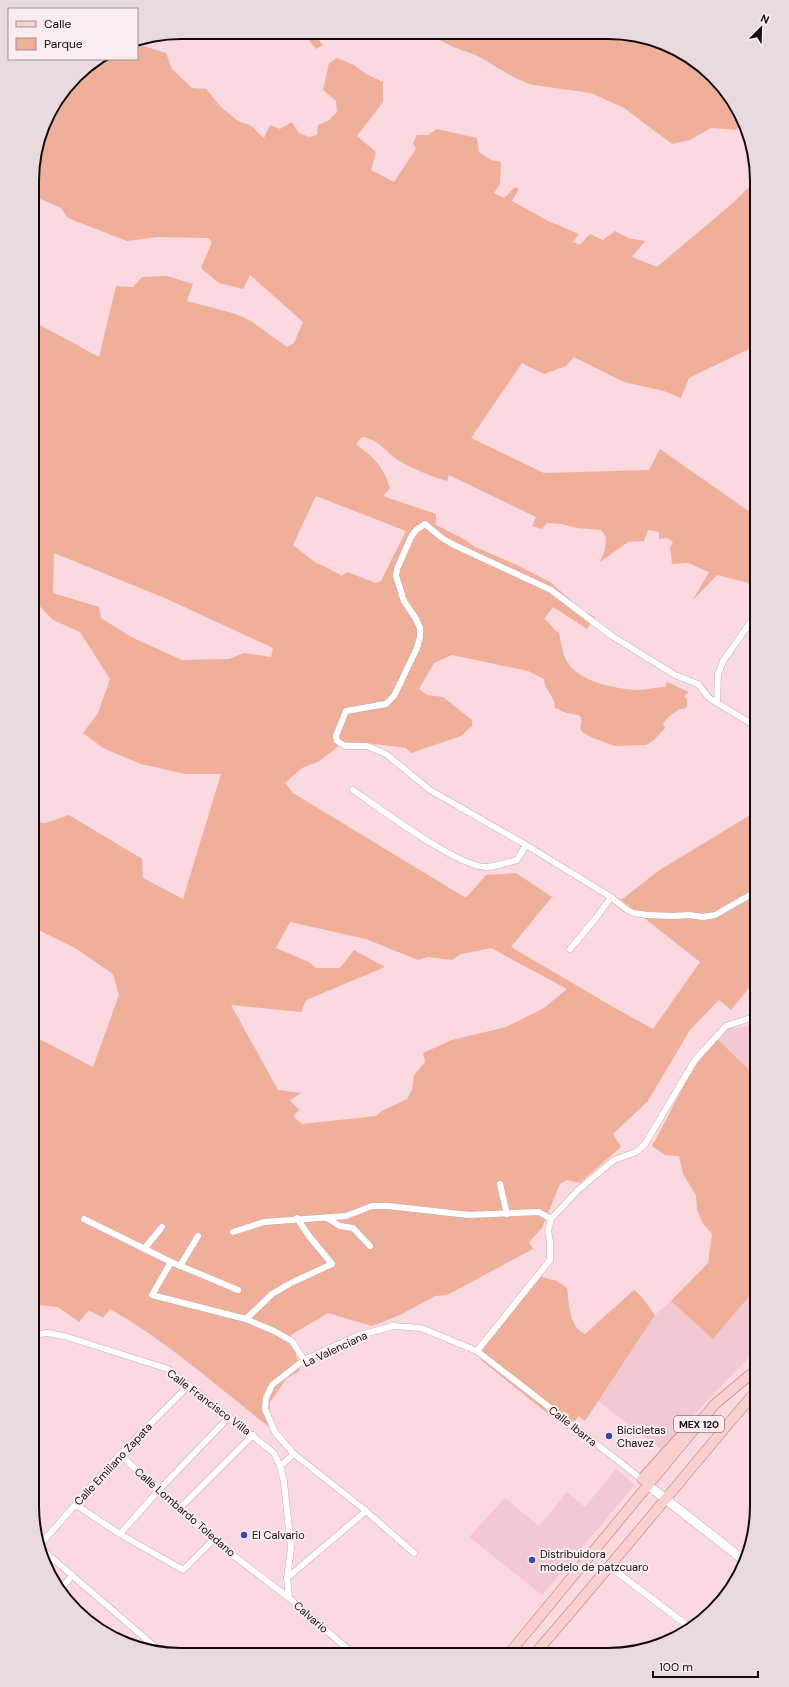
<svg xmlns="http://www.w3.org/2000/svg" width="789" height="1687" font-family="'DM Sans',sans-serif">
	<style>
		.built { fill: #f2c9d3 }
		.green { fill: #f0af98; fill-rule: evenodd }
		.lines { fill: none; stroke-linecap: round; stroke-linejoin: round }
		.street-casing { stroke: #cbabb2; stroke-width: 7 }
		.secondary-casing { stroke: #cbabb2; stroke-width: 10 }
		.primary-casing { stroke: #a77676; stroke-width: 11 }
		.street { stroke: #fff; stroke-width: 6 }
		.secondary { stroke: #fff; stroke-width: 9 }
		.primary { stroke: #fad0ce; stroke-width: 10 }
		.poi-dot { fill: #3546b8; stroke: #fbedef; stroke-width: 1.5 }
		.labels { text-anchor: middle; stroke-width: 4; stroke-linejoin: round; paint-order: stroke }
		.shield { fill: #fbedef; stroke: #5a4e51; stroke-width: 1 }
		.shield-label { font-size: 10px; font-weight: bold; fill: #150a0d }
		.street-label { font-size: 11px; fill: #150a0d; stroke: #fbedef }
		.poi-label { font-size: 11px; fill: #150a0d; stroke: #fbedef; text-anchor: start }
		.rim { fill: none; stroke: #150a0d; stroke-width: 2 }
	</style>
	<rect width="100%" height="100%" fill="#fbd9e1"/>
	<g class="built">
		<path d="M757,1024v53l-40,-38 10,-11h11z"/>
		<path d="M757,1287v62l-96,100 -63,-48 57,-86 16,-14 42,37z"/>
		<path d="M616,1469l19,16 -93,110 -73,-58 36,-39 34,28 28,-34 18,15z"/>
	</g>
	<g class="green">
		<path d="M303,33h10l10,12 -7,4z"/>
		<path d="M431,34l206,1 37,12 32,22 26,30 13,28 -4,-3 -5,6 -25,-2 -21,12 -18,4 -48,-36 -33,-15 -58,-8 -16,-6 -41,-24 -23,-8 -17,-9z"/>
		<path d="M137,44l29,9 6,16 20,19 14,1 16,19 16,13 12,4 14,13 6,-13 10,4 12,-7 7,11 10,4 8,-2 1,-10 10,-4 9,-9 -1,-11 -13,-11 6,-27 8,-5 17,7 12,9 17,8v20l-26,34 19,16 -5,18 23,12 22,-33 -3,-6 4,-8h11l9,-6 40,9 2,14 12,8 10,2 -1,22 -6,9 10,5 11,-11 4,2 -7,12 36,20 31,13 -6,8 7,3 10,-11 13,6 12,-9 13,7 17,3 -13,16 25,10 77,-65 23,-23v166l-68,33 -8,20 -17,-7 -40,-9 -50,-25 -8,9 -22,8 -22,-11 -51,75 73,35 105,-3 11,-21 97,68v68l-40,-10 -24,25 16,-28 -21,-9 -16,1 -2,-17 3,-5 -6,-4 -8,1v-7l-11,-2 -4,11 -16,1 -28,20 5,-12 1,-13 -5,-7 -24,-2 -15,-4 -15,-1 -5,6 -10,-3 4,-9 -87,-42 -2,6c-17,-5 -34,-12 -49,-21 -13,-8 -19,-21 -36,-23l-6,7c19,15 26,20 34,44l-7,8 53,18v11l28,14 11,8 44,19 31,16 31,27 14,8 -8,12 -34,-22 -9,12c7,4 8,10 15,14 2,9 3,21 9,30 12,19 48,26 69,27 10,0 19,-3 28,-3l2,-5 22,10 -5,4 3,3v7l-3,3h-5c-6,5 -12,8 -16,15l2,4 -11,12 -8,5 -31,1 -22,-8 -11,-6 -2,-4c4,-14 -1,-13 -13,-15 -4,-1 -8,-4 -12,-5 0,-12 -11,-18 -11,-29l-16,-8 -76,-16 -18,8 -15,26 8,6 16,2 29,23v6l-11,10 -50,17 -5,-5 -40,-5 -22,-1 -26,20 -16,6 -17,15 8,10 173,105 20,-23 30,-2 36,24 -41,50 104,61 38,21 47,-67 -80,-63 4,-1 34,-27 99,-60v167l-26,32 -12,-10 -29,30 -42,71 -35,33 8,13 -41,36 -13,-3 -7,4 -18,44 -13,14 4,7 -86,46 -12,1 -35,19 -28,11 -44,-13 -37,22 9,36 -13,7 -17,24 -1,25c-51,-40 -101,-85 -159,-118l-7,9 -14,-8 -10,12 -21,-15 -22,-2 -4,-2v-268l61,32 26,-72 -6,-21 -38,-26 -43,-21v-105l13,1 24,-8 73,44 1,19 40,21 38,-125h-35l-45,-10 -38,-16 -20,-15 15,-20 12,-34 -30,-47 -27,-12 -21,-22v-275l6,1 61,33 17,-71 17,1 9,-10 25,-1 26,8 -6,17 49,13 15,7 36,26 7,-4 9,-21 -53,-47 -7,14 -24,-6 -18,-15 11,-26 -4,-4 -51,-1 -30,4 -59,-23 -7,-10 -29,-13v-24l15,-56 36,-46 16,-10h38zM316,496l90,35 -25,50 -5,2 -29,-11 -5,4 -16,-9 -10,-4 -23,-18zM54,553l113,46 106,49 -2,9 -27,-4 -15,6 -47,1 -51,-23 -30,-19 -2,-11 -46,-14zM290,922l76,17 52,21 10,-3 24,3 9,-6 30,-6 76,41 -23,19 -38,19 -54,13 -29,13 2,9 -11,13 -2,15 -5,9 -25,12 -6,5 -74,8 -9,-8 6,-6 -9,-10 11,-7 -23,-3 -47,-85 70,7 5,-12 79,-33 -31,-17 -14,18h-24l-7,-6 -33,-14z"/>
		<path d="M717,1039l40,38v210l-44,52 -42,-38 37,-38 4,-29 -10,-12 -5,-12 -1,-15 -13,-21 -4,-18 -14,-1 -13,-9c21,-36 36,-77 65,-107z"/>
		<path d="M537,1276l20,5 10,7c2,15 2,39 18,46l49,-44 7,6 14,19 -70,106 -6,-5 -12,13 -86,-69 -4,-9z"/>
	</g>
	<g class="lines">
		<g class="street-casing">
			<g id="street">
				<path d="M717,703l1,-29 5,-13 34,-48"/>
				<path d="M353,790c26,18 106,78 134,77 10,0 21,-5 30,-7l9,-15"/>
				<path d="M757,891l-42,24 -12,2 -14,-2 -16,1 -26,-1 -14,-2 -7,-4 -15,-12 -85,-52 -96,-55 -44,-36 -19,-8h-22l-8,-5 -1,-5 10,-25 40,-7 8,-8 23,-48 3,-11v-9l-4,-9 -12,-18 -8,-25 1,-7 14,-32 5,-7 9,-6 17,14 12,7 97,45 61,46 63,39 23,9 11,14 48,29"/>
				<path d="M570,949l26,-31 15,-21"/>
				<path d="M500,1184l7,30"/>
				<path d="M327,1218l13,8 13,2 17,18"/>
				<path d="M84,1219l87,43 67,28"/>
				<path d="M233,1232l31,-10 82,-6 26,-10h16l81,9 70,-3 12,7"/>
				<path d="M144,1249l18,-22"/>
				<path d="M171,1262l-19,33 94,24 28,12 18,10 12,19"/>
				<path d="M180,1266l18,-30"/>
				<path d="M246,1319l26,-25 19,-11 41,-19 -23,-28 -12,-18"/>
				<path d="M32,1335l15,-2 17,3 104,33 106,84 6,13 4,16 7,66 -4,30 2,20"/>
				<path d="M477,1351l73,-91v-18l-2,-11 3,-12 27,-29 36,-30 22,-8 9,-8 50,-84 31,-34 31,-10"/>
				<path d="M120,1454l38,37 55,49 76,58 61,53"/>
				<path d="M280,1466l14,-12"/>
				<path d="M76,1505l44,29 63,36 30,-30"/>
				<path d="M179,1509l74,-74"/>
				<path d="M120,1534l38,-43 71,-74"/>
				<path d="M37,1545l124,107"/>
				<path d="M39,1546l81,-92 69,-69"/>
				<path d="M414,1553l-48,-42 -72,-57 -19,-22 -10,-23 1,-11 6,-13 32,-25 53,-24 36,-10 28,2 56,23 167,130"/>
				<path d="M610,1567l82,62"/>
				<path d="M287,1578l79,-67"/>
				<path d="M59,1591l13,-15"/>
			</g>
		</g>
		<g class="secondary-casing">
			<path id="secondary" d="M649,1486l97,76"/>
		</g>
		<g class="primary-casing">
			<g id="primary">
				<path d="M642,1479l48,-53"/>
				<path d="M512,1650l203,-246 42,-35"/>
				<path d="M538,1650c74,-85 145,-173 219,-260"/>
			</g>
		</g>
		<use href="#street" class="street"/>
		<use href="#secondary" class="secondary"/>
		<use href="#primary" class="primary"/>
	</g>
	<g class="poi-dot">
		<circle cx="609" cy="1436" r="4"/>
		<circle cx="244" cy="1535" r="4"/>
		<circle cx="532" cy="1560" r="4"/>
	</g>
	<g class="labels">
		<rect class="shield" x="674" y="1416" width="50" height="16" rx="3"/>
		<g class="shield-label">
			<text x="699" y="1428">MEX 120</text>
		</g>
		<g class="street-label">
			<text transform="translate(335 1349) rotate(-25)" y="4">La Valenciana</text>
			<text transform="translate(209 1402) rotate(37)" y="4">Calle Francisco Villa</text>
			<text transform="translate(573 1426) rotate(38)" y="4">Calle Ibarra</text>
			<text transform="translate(113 1464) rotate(-47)" y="4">Calle Emiliano Zapata</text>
			<text transform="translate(185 1512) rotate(41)" y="4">Calle Lombardo Toledano</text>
			<text transform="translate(311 1617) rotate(41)" y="4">Calvario</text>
		</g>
		<g class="poi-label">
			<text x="617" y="1434">Bicicletas<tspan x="617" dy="13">Chavez</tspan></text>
			<text x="252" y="1539">El Calvario</text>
			<text x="540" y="1558">Distribuidora<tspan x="540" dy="13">modelo de patzcuaro</tspan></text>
		</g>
	</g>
	<path d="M0 0H789V1687H0ZM181 39H608A142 142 0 0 1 750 181V1506A142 142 0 0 1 608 1648H181A142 142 0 0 1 39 1506V181A142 142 0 0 1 181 39Z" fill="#e9dbdd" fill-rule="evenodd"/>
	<path class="rim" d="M181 39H608A142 142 0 0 1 750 181V1506A142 142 0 0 1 608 1648H181A142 142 0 0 1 39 1506V181A142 142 0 0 1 181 39Z"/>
	<rect x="8" y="8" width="130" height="52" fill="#fbedef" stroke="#9f9295"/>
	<rect x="16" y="21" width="20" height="6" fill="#fad0ce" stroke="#9f9295"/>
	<text x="44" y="28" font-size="12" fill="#150a0d">Calle</text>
	<rect x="16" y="38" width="20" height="12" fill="#f0af98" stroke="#9f9295"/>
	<text x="44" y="48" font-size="12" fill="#150a0d">Parque</text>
	<g transform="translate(761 28) rotate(23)" stroke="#fbedef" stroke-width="3" paint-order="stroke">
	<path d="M0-3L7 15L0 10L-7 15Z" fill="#150a0d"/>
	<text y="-6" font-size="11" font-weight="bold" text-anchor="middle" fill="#150a0d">N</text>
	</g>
	<path d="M653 1671v6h105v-6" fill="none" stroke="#150a0d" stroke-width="2"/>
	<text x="659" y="1671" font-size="12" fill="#150a0d" stroke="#fbedef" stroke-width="3" paint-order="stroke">100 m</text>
</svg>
